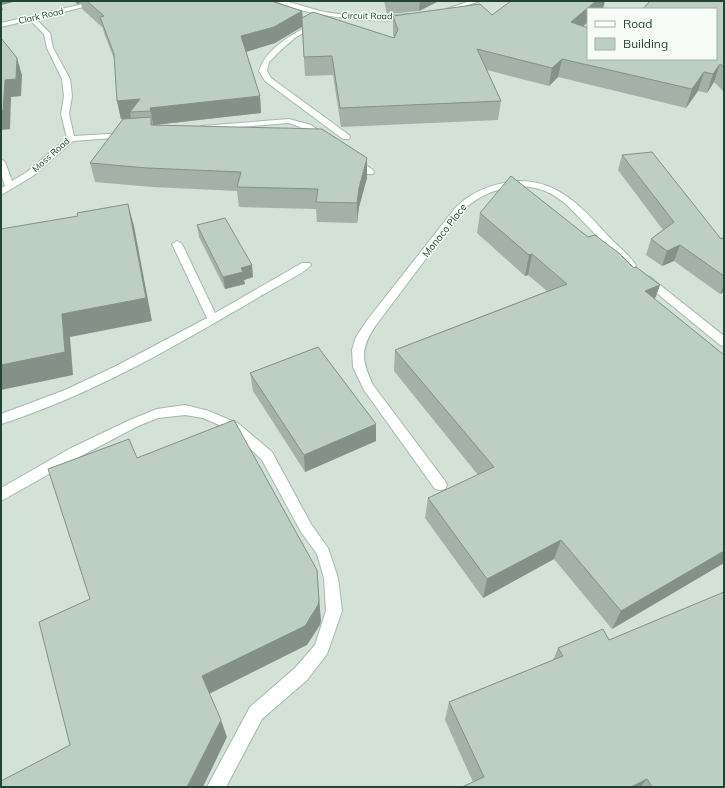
<svg xmlns="http://www.w3.org/2000/svg" width="725" height="788" font-family="Mulish,sans-serif">
	<style>
		.built { fill: #d3e1d7; fill-rule: evenodd }
		.lines { fill: none; stroke-linecap: round; stroke-linejoin: round }
		.minor-casing { stroke: #a6b9ae; stroke-width: 2 }
		.minor { fill: #fff; fill-rule: evenodd }
		.wall { fill: #a3b1a8 }
		.shaded-wall { fill: #849088 }
		.building { fill: #bdcec3; stroke: #849088 }
		.labels { text-anchor: middle; stroke-width: 3; stroke-linejoin: round; paint-order: stroke }
		.far-street-label { font-size: 9px; fill: #214532; stroke: #f7fbf8 }
		.street-label { font-size: 10px; fill: #214532; stroke: #f7fbf8 }
	</style>
	<rect width="100%" height="100%" fill="#e5f0e8"/>
	<path class="built" d="M1,1h723v786h-723zM588,9h128v50h-128z"/>
	<g class="lines">
		<g class="minor-casing">
			<g id="minor">
				<path d="M96,1h11l-71,18 14,14 3,15 17,31 2,17 -3,18 5,22 52,-3 4,2 -4,2 -53,4 -40,35 -32,19v-7l4,-2 -4,-12v-15l4,3 7,19 15,-9 40,-34 -6,-24 3,-18 -2,-17 -15,-31 -3,-14 -14,-14 -29,7v-4z"/>
				<path d="M277,1c16,0 32,8 48,11 27,5 55,4 83,2l3,2c-16,12 -118,-2 -134,-15z"/>
				<path d="M470,1h10l-34,11 -5,-1z"/>
				<path d="M315,23l5,1 -24,13 -14,12 -13,13 -2,9 4,7 78,57 1,2 -1,2h-6l-78,-58 -6,-10c8,-24 35,-38 56,-48z"/>
				<path d="M289,119l22,6 18,13 -4,2h-3l-17,-11 -16,-6 -87,7 -4,-2 4,-2z"/>
				<path d="M354,157l19,13 1,2 -1,2h-6l-16,-12 -1,-2 1,-2z"/>
				<path d="M519,181c42,0 65,29 91,57 9,9 19,17 26,27l-1,2h-8l-61,-63c-7,-5 -13,-10 -21,-13 -28,-12 -62,0 -83,20l-86,114c-16,24 -15,34 -3,60l72,96 2,4 -2,4 -5,1 -5,-1 -71,-99 -11,-23 -1,-17 4,-13 12,-18 88,-112c18,-17 39,-24 63,-26z"/>
				<path d="M177,241l5,3 33,69 87,-50h8l1,2c-6,8 -41,25 -52,32 -82,48 -167,98 -258,127v-10l64,-24 51,-24 91,-48 -35,-74z"/>
				<path d="M646,276l4,1 74,59v10l-4,-1 -78,-64 -1,-2z"/>
				<path d="M185,405l24,6 30,13 33,28 39,72 17,24 10,30 4,33 -15,43 -20,26 -45,39 -36,68h-19l43,-80 45,-39 20,-23 11,-34 -2,-33 -7,-24 -16,-22 -39,-72 -31,-30 -28,-12 -18,-3 -27,3 -20,8 -57,30 -80,45v-13l70,-40 59,-28 27,-11z"/>
			</g>
		</g>
		<use href="#minor" class="minor"/>
	</g>
	<g class="wall">
		<path d="M74,1h197l31,10 1,6 91,21 -1,-4v-18l99,-1 96,-6v13l-5,4 5,33 136,-58v91l-10,-10 -7,11 -9,-2 -12,17 -128,-31 -9,9 -62,-16 14,31 -3,19 -157,7 -8,-52 -28,1 -3,-49 -27,16 -29,9 14,44 1,17 -107,12 213,53 -8,29 -2,16 -40,-1 -1,-13 -77,-2 -2,-16 -85,-4 -57,-5 -5,-19 41,-45 -10,1 -4,-18 -2,-40 -11,-28 -1,-5 -21,-19 -1,-6 -4,1z"/>
		<path d="M384,1h55l-20,10 -32,3z"/>
		<path d="M622,155l99,84 3,-2v55l-4,2 -46,-33 -12,5 -16,-11 5,-16 12,-9 -45,-60z"/>
		<path d="M480,213l108,24 72,48 -5,14 69,264 -112,66 -58,-70 -71,39 -58,-80 3,-20 50,-23 -84,-104 1,-21 152,-59 -19,-16 -3,1 -48,-43z"/>
		<path d="M197,225l56,52 -9,3 1,4 -20,5 -26,-52z"/>
		<path d="M250,373l126,51v17l-71,31 -52,-81z"/>
		<path d="M609,640l115,147h-262l11,-5 -28,-62 4,-18 104,-42 5,-12z"/>
	</g>
	<g class="shaded-wall">
		<path d="M1,1h17l-17,4 2,5h-2z"/>
		<path d="M76,1h4l1,2 -4,1z"/>
		<path d="M420,1h19l-20,10z"/>
		<path d="M596,1h9l-2,8h-15v13l-20,18 3,-18z"/>
		<path d="M302,11l1,15 -28,17 -33,10 -1,-17z"/>
		<path d="M17,58l5,17 -1,21 -10,1 -1,32 -9,1v-19l4,-31z"/>
		<path d="M562,59l-4,18 -9,9 3,-18z"/>
		<path d="M720,64l-6,18 -7,11 6,-19z"/>
		<path d="M704,72l-6,19 -12,17 6,-19z"/>
		<path d="M260,96l1,17 -107,12v3l-4,-20z"/>
		<path d="M140,99l-10,13 1,6 -10,1 -4,-18z"/>
		<path d="M367,158v20l-8,29 -2,16v-20l2,-15z"/>
		<path d="M128,204l6,22 18,95 -82,16 3,38 -72,15v-25l61,-51z"/>
		<path d="M680,245l-6,16 -12,5 5,-15z"/>
		<path d="M532,254l-4,21 -3,1 4,-21z"/>
		<path d="M252,265l1,12 -9,3 1,4 -20,5 -2,-12 18,-9z"/>
		<path d="M660,285l-8,21 -7,-15z"/>
		<path d="M724,285v7l-4,2z"/>
		<path d="M376,424v17l-71,31 -1,-17z"/>
		<path d="M561,540l-7,19 -71,39 4,-19z"/>
		<path d="M724,551v12l-112,66 9,-18z"/>
		<path d="M317,570l4,51 -1,4 -13,20 -98,49 -7,-18z"/>
		<path d="M221,720l6,17 -24,50h-16z"/>
		<path d="M647,779l-7,8h-9z"/>
	</g>
	<g class="building">
		<path d="M87,1h184l31,10 -28,16 -33,9 19,60 -110,12 1,3 -21,1 10,-13 -23,2 -3,-47 -14,-37 4,-1z"/>
		<path d="M511,1h85l-25,21 17,6v31h128v-50h-73l7,-8h74v66l-4,-3 -7,10 -9,-2 -12,17 -130,-30 -10,9 -75,-19 24,52 -161,7 -8,-52 -28,1 -2,-39 11,-6 81,26 4,-8 -5,-14 87,-12 12,11z"/>
		<path d="M1,38l16,20 -1,21 -11,1 -2,31h-2z"/>
		<path d="M151,117v8l171,4 45,29 -8,30 -2,15 -41,-1 2,-13 -81,-2 4,-15 -94,-4 -57,-5 33,-44z"/>
		<path d="M652,152l69,87 3,-2v39l-44,-31 -13,6 -16,-12 23,-17 -52,-67z"/>
		<path d="M511,176l77,61 7,-2 24,18 15,15 2,-1 24,18 -15,6 79,64v196l-103,60 -60,-71 -74,39 -59,-81 66,-31 -99,-117 172,-66 -35,-30 -3,1 -49,-42z"/>
		<path d="M128,204l18,94 -84,16 3,38 -64,13v-136l77,-13 -1,-3z"/>
		<path d="M225,218l27,47 -11,3 2,4 -20,5 -26,-52z"/>
		<path d="M318,347l58,77 -72,31 -54,-82z"/>
		<path d="M234,420l83,150 2,31 -1,4 -13,21 -103,50 19,44 -34,67h-186v-6l69,-36 -31,-123 51,-23 -42,-130 81,-30 8,19z"/>
		<path d="M724,592v195h-72l-5,-8 -16,8h-169l22,-10 -35,-75 114,-46 -5,-8 45,-19 6,11z"/>
	</g>
	<g class="labels">
		<g class="far-street-label">
			<text transform="translate(41 16) rotate(-13)" y="3">Clark Road</text>
			<text transform="translate(367 16) rotate(1)" y="3">Circuit Road</text>
			<text transform="translate(51 155) rotate(-42)" y="3">Moss Road</text>
		</g>
		<g class="street-label">
			<text transform="translate(444 230) rotate(-52)" y="4">Monaco Place</text>
		</g>
	</g>
	<rect width="725" height="788" fill="none" stroke="#214532" stroke-width="4"/>
	<rect x="587" y="8" width="130" height="52" fill="#f7fbf8" stroke="#a1b2a9"/>
	<rect x="595" y="21" width="20" height="6" fill="#ffffff" stroke="#a1b2a9"/>
	<text x="623" y="28" font-size="12" fill="#214532">Road</text>
	<rect x="595" y="38" width="20" height="12" fill="#bdcec3" stroke="#a1b2a9"/>
	<text x="623" y="48" font-size="12" fill="#214532">Building</text>
</svg>
